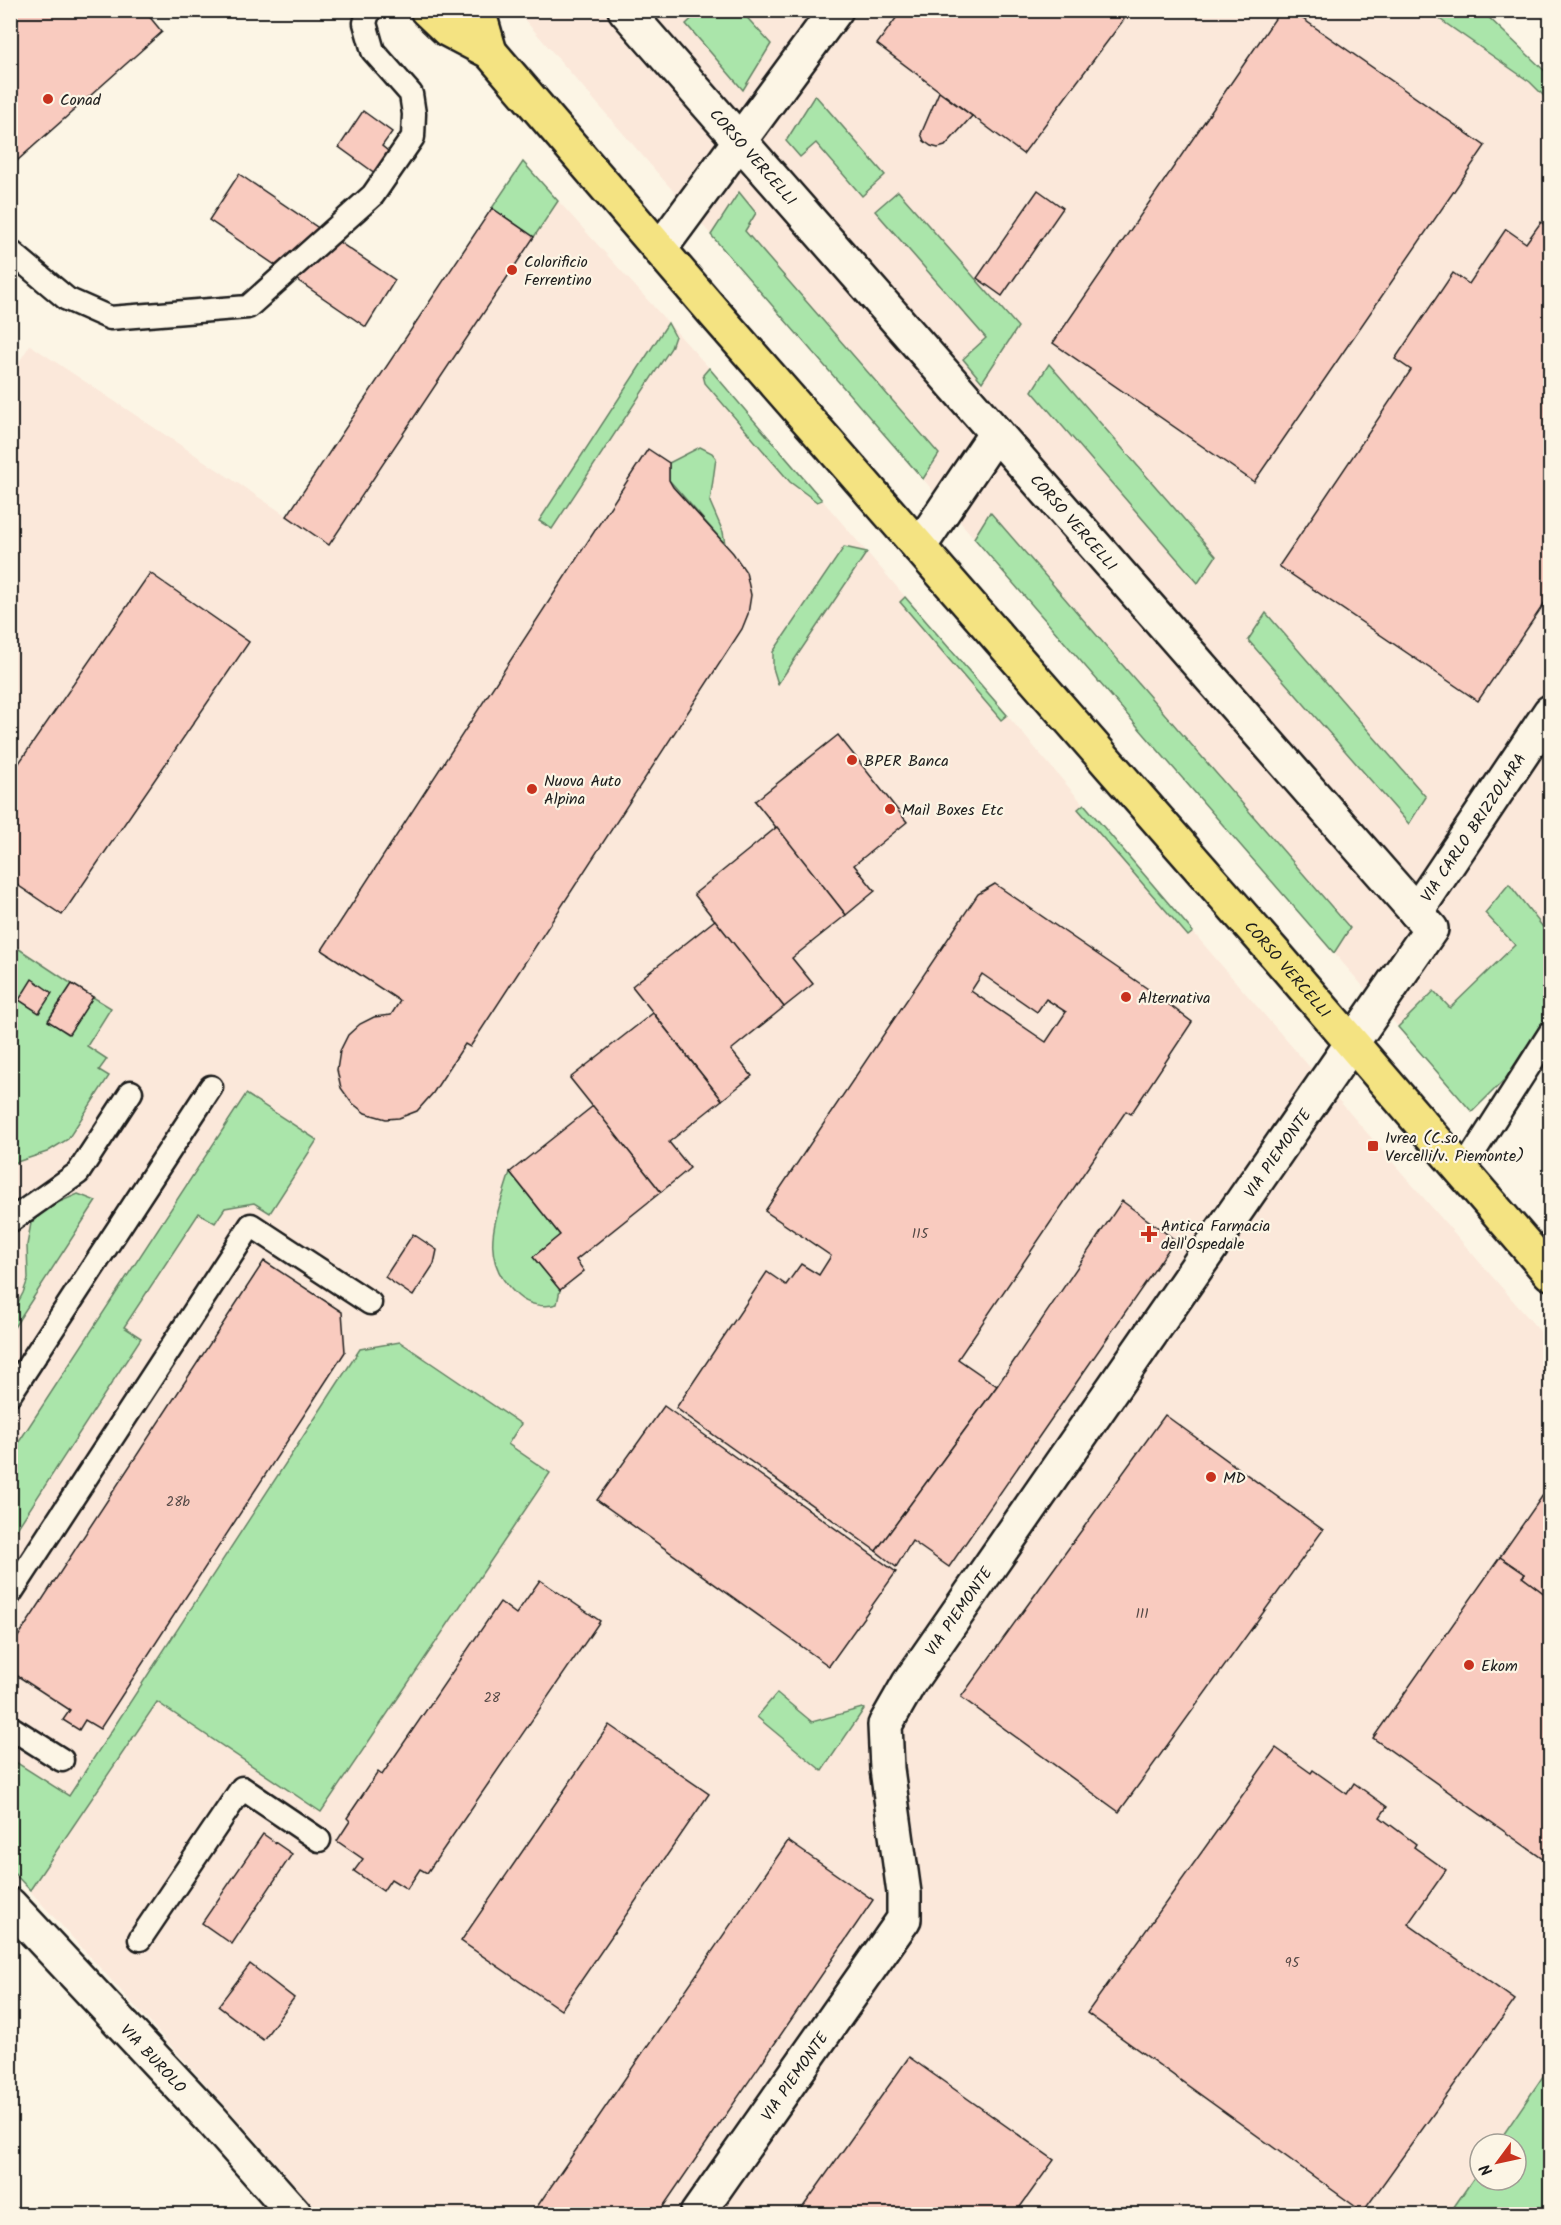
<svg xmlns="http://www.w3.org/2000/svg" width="1561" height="2225" font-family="Kalam,sans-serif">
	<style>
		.built { fill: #fbe8da }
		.green { fill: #aae5aa; stroke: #638063; stroke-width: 1.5 }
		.building { fill: #f9cbbf; stroke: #1c1c1c; stroke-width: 1.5; fill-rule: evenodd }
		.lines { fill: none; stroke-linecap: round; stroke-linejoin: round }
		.lane-casing { stroke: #1c1c1c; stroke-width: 27 }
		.street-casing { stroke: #1c1c1c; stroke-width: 38 }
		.primary-casing { stroke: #1c1c1c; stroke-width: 38 }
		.lane { stroke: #fcf5e5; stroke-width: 22 }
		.street { stroke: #fcf5e5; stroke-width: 33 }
		.primary { stroke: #f4e382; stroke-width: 33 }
		.poi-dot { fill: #c8321e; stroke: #fcf5e5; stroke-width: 2 }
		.labels { text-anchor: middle; stroke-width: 4.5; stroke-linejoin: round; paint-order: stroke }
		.number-label { font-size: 14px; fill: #534845 }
		.poi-label { font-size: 16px; fill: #1c1c1c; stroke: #fcf5e5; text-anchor: start }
		.street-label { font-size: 16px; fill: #1c1c1c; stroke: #fcf5e5 }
	</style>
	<rect width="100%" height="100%" fill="#fcf5e5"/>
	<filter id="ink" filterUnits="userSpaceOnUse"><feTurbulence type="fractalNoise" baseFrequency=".0167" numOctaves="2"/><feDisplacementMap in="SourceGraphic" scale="12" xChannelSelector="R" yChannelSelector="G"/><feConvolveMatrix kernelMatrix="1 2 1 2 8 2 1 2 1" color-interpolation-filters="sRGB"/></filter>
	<g filter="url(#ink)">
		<g class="built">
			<path d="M517,11h965l68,65v934l-44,68 -34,34z"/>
			<path d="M523,162l186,206 532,620 309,355v723l-53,78h-17v25l-31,45h-1130l-69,-81 -239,-263 -1,-1494 20,-31 257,171z"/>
		</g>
		<g class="green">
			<path d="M700,11h41l30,33 -28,46 -57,-66z"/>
			<path d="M1428,11h54l68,65v26l-20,-20z"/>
			<path d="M815,95l70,80 -23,21 -46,-53 -16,14 -14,-16z"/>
			<path d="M523,162l35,39 -24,36 -42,-29z"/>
			<path d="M898,191l120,136 -36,55 -19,-23 23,-21 -111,-127z"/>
			<path d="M739,192l17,21 -11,18 194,223 -16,25 -212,-244z"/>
			<path d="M668,323l7,13 -4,12 -119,181 -13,-8z"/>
			<path d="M1049,364l167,192 -18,27 -166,-192z"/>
			<path d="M709,368l113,132 -5,2 -27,-20 -85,-99 -2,-8z"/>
			<path d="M700,447l12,6 4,5 -6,44 13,30 2,12 -56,-64v-17z"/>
			<path d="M990,512l360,416 -16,25 -360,-415z"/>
			<path d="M844,547l23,5 -89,132 -5,-16v-16z"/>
			<path d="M905,597l102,118 -6,5 -101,-118z"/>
			<path d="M1266,613l160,184 -17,27 -161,-184z"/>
			<path d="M1084,804l109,128 -5,4 -110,-127z"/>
			<path d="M1509,884l41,52v74l-44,68 -34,34 -74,-85 36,-36 16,17 65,-63 -30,-32z"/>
			<path d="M10,943l62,41 -24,36 20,14 25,-37 18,11 -24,38 20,13 -8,11 10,6 -41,63 -21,13 -36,12z"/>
			<path d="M246,1094l71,46 -47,73 -16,-10 -29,5 -10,15 -16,-10 -75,114 17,11 -130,200v-84z"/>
			<path d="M510,1172l50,63 -27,22 27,33 -3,14c-12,4 -29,1 -39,-8 -43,-38 -21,-79 -8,-124z"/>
			<path d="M78,1194l18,7 -85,131v-17l12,-22 5,-14 -1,-34 4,-22 19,-17z"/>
			<path d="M400,1342l121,82 -13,20 42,29 -229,339 -164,-110 -127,188 -19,-20v-111l58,37 291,-447z"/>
			<path d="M777,1693l35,29 50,-14 2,1 -42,62 -65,-54z"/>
			<path d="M1550,2066v148h-101l31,-45v11h36v-36h-19z"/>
		</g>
		<g class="building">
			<path d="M10,10h134l18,22 -152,135z"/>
			<path d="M902,10h229l-108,144 -146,-110z"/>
			<path d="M1281,10h9l195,136 -231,336 -201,-139z"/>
			<path d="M939,92l33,24 -27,30 -7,2 -7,-2 -7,-5 -3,-7z"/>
			<path d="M363,111l29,21 -10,14 11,9 -14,21 -40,-29z"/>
			<path d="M239,174l156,106 -29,47 -157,-107z"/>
			<path d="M1038,190l25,18 -61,88 -25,-18z"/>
			<path d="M492,208l42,29 -205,308 -42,-29z"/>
			<path d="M1541,222l9,7v366l-72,106 -199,-135 132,-196 -16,-11 58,-86 16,11 37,-55 20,14z"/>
			<path d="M648,449l21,14v17l4,7 60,66 13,19 5,23 -3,19 -6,15 -272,418 -5,-3 -32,49 -16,18 -18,7 -13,1 -21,-6 -14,-11 -10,-14 -4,-18 3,-19 8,-16 12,-11 14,-7 17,-2 9,-14 -78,-51z"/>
			<path d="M150,573l99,69 -187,273 -52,-35v-104z"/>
			<path d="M838,735l69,87 -53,43 21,26 -29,24 -91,-114z"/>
			<path d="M777,827l69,88 -54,43 21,26 -29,23 -90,-113z"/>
			<path d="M995,884l156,107 41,31 -61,92 -5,-3 -168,248 39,27 -121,165 -200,-143 91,-136 19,13 15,-21 18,11 12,-19 -66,-45 213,-317zM982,974l55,38 9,-13 20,13 -20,30 -75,-51z"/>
			<path d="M715,920l69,87 -53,43 21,26 -30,24 -90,-114z"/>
			<path d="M32,979l20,14 -13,20 -20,-13z"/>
			<path d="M72,984l21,13 -24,37 -21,-13z"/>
			<path d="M653,1013l69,87 -53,42 21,26 -29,24 -91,-114z"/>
			<path d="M593,1106l68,86 -85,68 8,11 -24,19 -27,-33 27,-22 -50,-63z"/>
			<path d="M1122,1201l53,39 -226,327 -37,-26 -16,26 -20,-16 121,-165z"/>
			<path d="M413,1234l24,16 -3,14 -21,32 -28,-19z"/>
			<path d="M264,1261l78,51 3,40 -245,377 -15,-9 -6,10 -16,-10 7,-10 -60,-39v-22z"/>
			<path d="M664,1406l232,166 -67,94 -232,-166z"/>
			<path d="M1165,1415l158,115 -204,282 -158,-115z"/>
			<path d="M1550,1485v113l-28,-21 3,-3 -25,-17z"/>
			<path d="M1500,1557l25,17 -3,3 28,21v266l-177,-126z"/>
			<path d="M540,1580l60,41 -173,252 -7,-4 -13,20 -16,-10 -8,12 -29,-20 9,-12 -26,-18 13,-20 -3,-3 31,-46 4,3 118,-173 16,12z"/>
			<path d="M609,1725l100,69 -148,216 -100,-69z"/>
			<path d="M1276,1748l35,25 2,-3 34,24 7,-11 33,24 -7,10 36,27 -2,3 32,23 -38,54 107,76 -152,212 -276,-199z"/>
			<path d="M263,1834l29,20 -60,90 -30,-21z"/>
			<path d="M788,1841l85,59 -215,314h-126z"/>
			<path d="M250,1964l44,34 -31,42 -45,-34z"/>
			<path d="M909,2057l145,103 -39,54h-217z"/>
		</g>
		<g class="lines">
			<g class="lane-casing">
				<g id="lane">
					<path d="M10,251l57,48 43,19 138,-11 125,-112 40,-58 1,-23 -3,-20 -38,-43 -8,-28 4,-13"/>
					<path d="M1462,1171l88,-138"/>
					<path d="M10,1221l68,-48 53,-81"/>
					<path d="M10,1394l201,-307"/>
					<path d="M10,1594l241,-369 119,78"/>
					<path d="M10,1727l52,33"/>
					<path d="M140,1939l102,-151 77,52"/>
				</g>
			</g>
			<g class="street-casing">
				<g id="street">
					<path id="s1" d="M625,10l806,919 -522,754 -24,42 2,44 17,124v26l-207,295"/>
					<path d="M660,249l176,-239"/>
					<path d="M919,547l77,-114"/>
					<path id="s2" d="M1416,912l134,-200"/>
					<path id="s3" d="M10,1905l200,213 85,96"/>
				</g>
			</g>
			<g class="primary-casing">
				<g id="primary">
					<path id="s4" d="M427,10l21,20 42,22 226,263 560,640 274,318"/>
					<path d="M478,10l12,42"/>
				</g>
			</g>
			<use href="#lane" class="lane"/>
			<use href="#street" class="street"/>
			<use href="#primary" class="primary"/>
		</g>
	</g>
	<g class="poi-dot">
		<circle cx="48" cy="99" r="6"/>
		<circle cx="512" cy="270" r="6"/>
		<circle cx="852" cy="760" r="6"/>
		<circle cx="532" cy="789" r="6"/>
		<circle cx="890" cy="809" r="6"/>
		<circle cx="1126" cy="997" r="6"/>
		<rect x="1367" y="1140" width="12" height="12" rx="3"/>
		<path d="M1146 1225h6v6h6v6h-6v6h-6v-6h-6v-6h6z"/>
		<circle cx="1211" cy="1477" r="6"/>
		<circle cx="1469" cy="1665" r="6"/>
	</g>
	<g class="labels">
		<g class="number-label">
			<text x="920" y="1238">115</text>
			<text x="178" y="1506">28b</text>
			<text x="1142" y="1618">111</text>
			<text x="492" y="1702">28</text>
			<text x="1292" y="1967">95</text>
		</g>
		<g class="poi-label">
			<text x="60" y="105">Conad</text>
			<text x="524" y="267">Colorificio<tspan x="524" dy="18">Ferrentino</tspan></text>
			<text x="864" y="766">BPER Banca</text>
			<text x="544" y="786">Nuova Auto<tspan x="544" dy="18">Alpina</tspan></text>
			<text x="902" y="815">Mail Boxes Etc</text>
			<text x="1138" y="1003">Alternativa</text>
			<text x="1385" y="1143">Ivrea (C.so<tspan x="1385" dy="18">Vercelli/v. Piemonte)</tspan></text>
			<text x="1161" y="1231">Antica Farmacia<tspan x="1161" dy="18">dell'Ospedale</tspan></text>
			<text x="1223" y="1483">MD</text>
			<text x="1481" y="1671">Ekom</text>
		</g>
		<g class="street-label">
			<text dy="6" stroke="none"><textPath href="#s1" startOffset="195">CORSO VERCELLI</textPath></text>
			<text dy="6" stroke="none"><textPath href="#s1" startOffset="681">CORSO VERCELLI</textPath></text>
			<text dy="6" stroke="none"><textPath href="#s2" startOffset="102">VIA CARLO BRIZZOLARA</textPath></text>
			<text dy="6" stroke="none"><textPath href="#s4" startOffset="1292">CORSO VERCELLI</textPath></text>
			<text transform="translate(1277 1153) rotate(-55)" y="6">VIA PIEMONTE</text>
			<text transform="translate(958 1611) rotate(-55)" y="6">VIA PIEMONTE</text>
			<text dy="6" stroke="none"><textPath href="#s3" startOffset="210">VIA BUROLO</textPath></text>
			<text transform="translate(794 2076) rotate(-55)" y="6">VIA PIEMONTE</text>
		</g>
	</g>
	<rect width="1561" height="2225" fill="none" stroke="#fcf5e5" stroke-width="36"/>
	<rect x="18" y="18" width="1525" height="2189" fill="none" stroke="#1c1c1c" stroke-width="2" filter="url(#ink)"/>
	<g transform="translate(1498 2162) rotate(237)"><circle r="28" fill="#fcf5e5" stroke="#a29e95" stroke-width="1.5"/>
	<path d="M0-4.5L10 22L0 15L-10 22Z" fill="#c8321e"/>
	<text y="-9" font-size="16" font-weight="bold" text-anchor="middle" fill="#1c1c1c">N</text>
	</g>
</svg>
